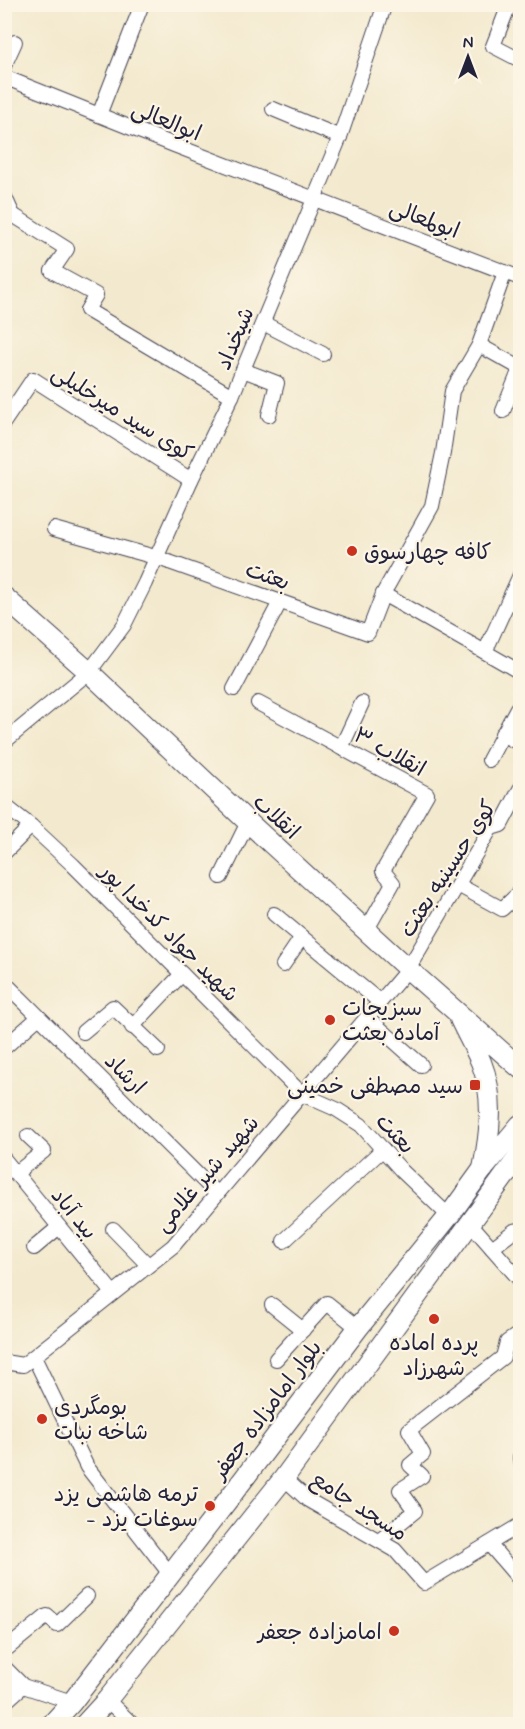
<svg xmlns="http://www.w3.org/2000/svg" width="525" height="1729" font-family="Mynerve,'Playpen Sans Arabic',sans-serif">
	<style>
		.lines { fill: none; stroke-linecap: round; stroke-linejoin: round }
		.minor-casing { stroke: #414051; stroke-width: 16 }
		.secondary-casing { stroke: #414051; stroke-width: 22 }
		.minor { stroke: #fff; stroke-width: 14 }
		.secondary { stroke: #fff; stroke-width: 20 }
		.poi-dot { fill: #c8321e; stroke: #fcf5e5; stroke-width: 2 }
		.labels { text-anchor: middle; stroke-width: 4.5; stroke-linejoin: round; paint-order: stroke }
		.street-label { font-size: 22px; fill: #22223b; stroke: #fcf5e5 }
		.poi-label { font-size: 22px; fill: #22223b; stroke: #fcf5e5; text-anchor: start }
	</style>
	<rect width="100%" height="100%" fill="#fcf5e5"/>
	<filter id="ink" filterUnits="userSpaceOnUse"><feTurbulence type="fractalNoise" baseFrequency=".0167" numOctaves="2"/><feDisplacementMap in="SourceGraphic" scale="12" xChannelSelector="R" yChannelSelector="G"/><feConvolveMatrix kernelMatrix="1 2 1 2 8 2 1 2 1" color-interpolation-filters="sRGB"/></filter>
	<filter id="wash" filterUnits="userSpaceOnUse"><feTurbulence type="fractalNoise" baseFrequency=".008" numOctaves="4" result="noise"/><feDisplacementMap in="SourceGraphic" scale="24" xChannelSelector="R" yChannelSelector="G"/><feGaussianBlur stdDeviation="1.35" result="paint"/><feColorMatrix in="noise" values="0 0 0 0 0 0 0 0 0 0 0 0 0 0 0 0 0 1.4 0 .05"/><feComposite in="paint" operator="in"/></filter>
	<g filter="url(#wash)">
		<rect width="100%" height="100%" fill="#f3e9ce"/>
	</g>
	<g filter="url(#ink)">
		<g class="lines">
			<g class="minor-casing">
				<g id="minor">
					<path d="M507,4l2,1 -16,41 27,14"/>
					<path d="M4,66l11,-24"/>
					<path d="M4,77l170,68 346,133"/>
					<path d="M273,109l67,28"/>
					<path d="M99,115l43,-111"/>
					<path d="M4,195l9,20"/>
					<path d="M4,211l9,4 54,34 -15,22 44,24 -9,15 145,86"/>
					<path d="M263,323l60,31"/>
					<path d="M479,345l41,23"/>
					<path d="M243,370l34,13 -8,32"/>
					<path d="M503,411l17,-42"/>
					<path d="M4,422l29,-43 158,101"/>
					<path d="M54,529l101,28 213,76 15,-39 49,-88 11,-53 9,-62 27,-46 26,-73"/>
					<path d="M383,594l137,78"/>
					<path d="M485,652l35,-77"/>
					<path d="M234,689l46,-87"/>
					<path d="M258,703l169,91 -44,77 10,12 -27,48"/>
					<path d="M502,734l18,10"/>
					<path d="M4,742l85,-70 35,-47 21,-42 46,-103 41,-84 108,-259 45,-133"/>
					<path d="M341,748l21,-45"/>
					<path d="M489,760l28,-52"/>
					<path d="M4,805l27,21 42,39 229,229 34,15 25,16 41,46 47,45"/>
					<path d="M4,853l27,-27"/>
					<path d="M221,877l27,-55"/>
					<path d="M458,885l44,24 18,-17"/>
					<path d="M274,914l106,88"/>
					<path d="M283,965l19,-28"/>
					<path d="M4,982l213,212"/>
					<path d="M367,1017l54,48"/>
					<path d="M132,1027l50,-53"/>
					<path d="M83,1032l30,-25 45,43"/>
					<path d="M4,1048l35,-31"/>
					<path d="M4,1159l109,134"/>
					<path d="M16,1173l28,-22 -16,-15"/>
					<path d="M470,1223l50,57"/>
					<path d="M113,1229l35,36"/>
					<path d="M284,1241l99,-92"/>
					<path d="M34,1248l25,-21"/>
					<path d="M492,1248l22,-17 6,-1"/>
					<path d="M272,1305l31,25"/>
					<path d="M34,1357l53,110 83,107"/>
					<path d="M276,1359l51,-56 31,25"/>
					<path d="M4,1362l19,3 150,-119 235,-277 83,-141 10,-3 19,-36"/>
					<path d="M520,1392v21"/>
					<path d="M520,1457v2"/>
					<path d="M284,1478l24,22 87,50 29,33 96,-58"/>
					<path d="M379,1540l36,-29 -15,-21 22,-14 -12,-11 13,-11 -14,-24 94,-73 4,-15 13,-9"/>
					<path d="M489,1544l31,36"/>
					<path d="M4,1651l43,-35 10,9 30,-29"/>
					<path d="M4,1667l19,19 49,16"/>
					<path d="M107,1700l25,24"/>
					<path d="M4,1703l19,-17"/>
				</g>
			</g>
			<g class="secondary-casing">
				<g id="secondary">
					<path d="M4,597l85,75 159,150 160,147 112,99"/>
					<path d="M460,1019c7,15 15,29 21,43 14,35 9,71 2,107"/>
					<path d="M52,1724l20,-22 158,-205 128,-169 91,-112 34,-47 37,-44"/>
					<path d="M85,1724l22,-24 177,-222 236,-323"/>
				</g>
			</g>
			<use href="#minor" class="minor"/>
			<use href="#secondary" class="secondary"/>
		</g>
	</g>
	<g class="poi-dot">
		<circle cx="352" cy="551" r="6"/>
		<circle cx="330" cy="1020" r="6"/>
		<rect x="469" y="1079" width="12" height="12" rx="3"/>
		<circle cx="434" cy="1319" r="6"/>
		<circle cx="42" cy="1419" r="6"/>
		<circle cx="210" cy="1506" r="6"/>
		<circle cx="394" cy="1631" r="6"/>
	</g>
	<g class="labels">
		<g class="street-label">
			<text transform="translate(167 120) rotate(22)" y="8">ابوالعالی</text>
			<text transform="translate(425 218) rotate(21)" y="8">ابولمعالی</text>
			<text transform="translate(234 338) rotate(-67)" y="8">شیخداد</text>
			<text transform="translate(123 412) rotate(32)" y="8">کوی سید میرخلیلی</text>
			<text transform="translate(268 575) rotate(20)" y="8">بعثت</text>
			<text transform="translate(390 751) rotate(29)" y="8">انقلاب ۳</text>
			<text transform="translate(277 816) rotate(43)" y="8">انقلاب</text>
			<text transform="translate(447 868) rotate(-57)" y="8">کوی حسینیه بعثت</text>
			<text transform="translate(170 932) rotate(45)" y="8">شهید جواد کدخدا پور</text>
			<text transform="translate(126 1073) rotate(45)" y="8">ارشاد</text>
			<text transform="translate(396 1133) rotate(47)" y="8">بعثت</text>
			<text transform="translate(206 1173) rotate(-49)" y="8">شهید شیر غلامی</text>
			<text transform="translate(75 1213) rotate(51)" y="8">بید آباد</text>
			<text transform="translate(266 1409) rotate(-53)" y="8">بلوار امامزاده جعفر</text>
			<text transform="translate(360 1505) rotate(33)" y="8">مسجد جامع</text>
		</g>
		<g class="poi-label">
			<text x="364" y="559">کافه چهارسوق</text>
			<text x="342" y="1015">سبزیجات<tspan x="342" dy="25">آماده بعثت</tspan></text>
			<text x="463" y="1093" text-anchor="end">سید مصطفی خمینی</text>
			<text x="434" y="1350" text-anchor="middle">پرده اماده<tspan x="434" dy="25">شهرزاد</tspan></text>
			<text x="54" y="1414">بومگردی<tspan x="54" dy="25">شاخه نبات</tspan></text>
			<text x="198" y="1501" text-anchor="end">ترمه هاشمی یزد<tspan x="198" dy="25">- سوغات یزد</tspan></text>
			<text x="382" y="1639" text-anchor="end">امامزاده جعفر</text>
		</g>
	</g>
	<rect width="525" height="1729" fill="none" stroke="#fcf5e5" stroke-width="24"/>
	<g transform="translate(468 57)" stroke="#fcf5e5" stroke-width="4.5" paint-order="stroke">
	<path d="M0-4.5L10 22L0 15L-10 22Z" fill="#22223b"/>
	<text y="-9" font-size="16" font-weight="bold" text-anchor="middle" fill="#22223b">N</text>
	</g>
</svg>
